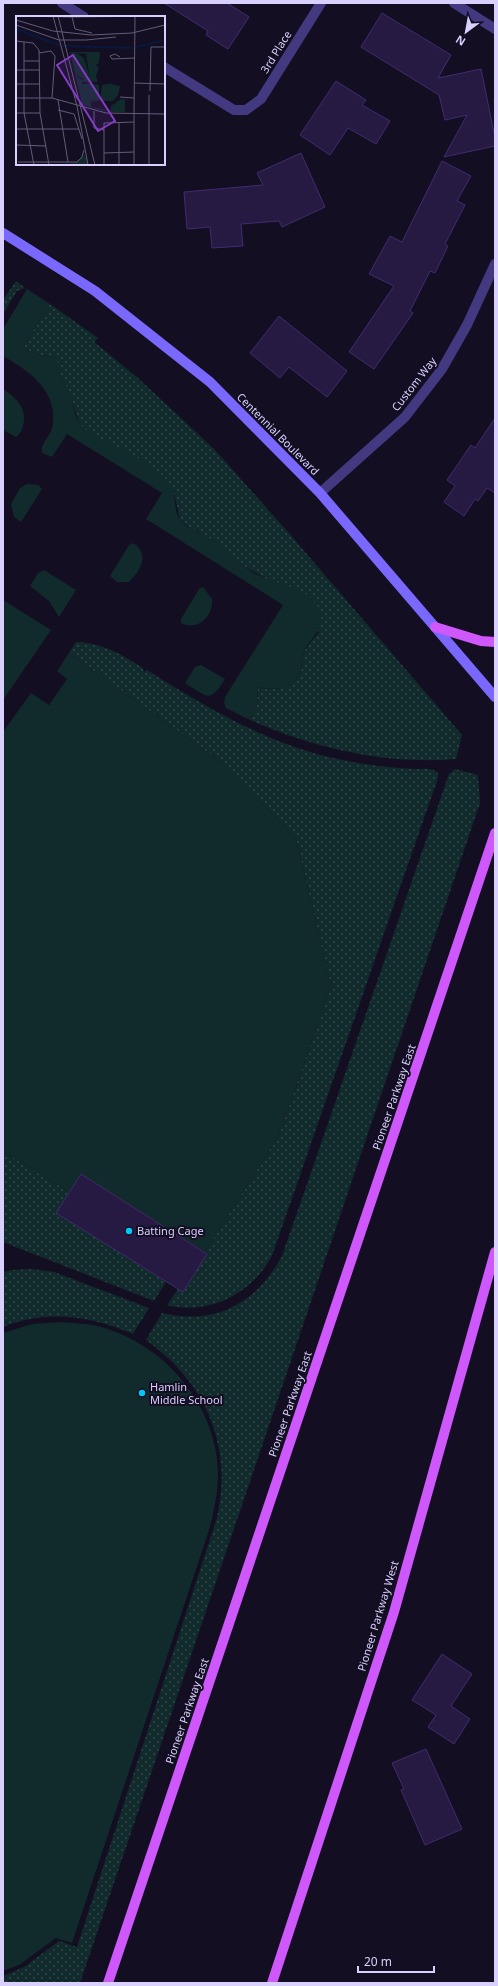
<svg xmlns="http://www.w3.org/2000/svg" width="498" height="1986" font-family="'Noto Sans',sans-serif">
	<style>
		.grass { fill: url(#grass-dots) }
		.green { fill: #112a2c }
		.building { fill: #261a43; stroke: #402c6f }
		.lines { fill: none; stroke-linecap: round; stroke-linejoin: round }
		.minor { stroke: #433981; stroke-width: 10 }
		.secondary { stroke: #7a68fd; stroke-width: 10 }
		.primary { stroke: #cf58fd; stroke-width: 10 }
		.poi-dot { fill: #03c8f7; stroke: #130e22; stroke-width: 1.5 }
		.labels { text-anchor: middle; stroke-width: 4; stroke-linejoin: round; paint-order: stroke }
		.street-label { font-size: 11px; fill: #d9d0fe; stroke: #130e22 }
		.poi-label { font-size: 11px; fill: #d9d0fe; stroke: #130e22; text-anchor: start }
		.inset-river { fill: none; stroke: #0a183f; stroke-width: 2 }
		.inset-road { fill: none; stroke: #625c7a; stroke-width: 1 }
		.view { fill: #843cc5; fill-opacity: 0.15; stroke: #843cc5; stroke-width: 2 }
		.inset-edge { fill: none; stroke: #d9d0fe; stroke-width: 2 }
	</style>
	<defs>
		<pattern id="grass-dots" width="8" height="8" patternUnits="userSpaceOnUse"><rect width="8" height="8" fill="#112a2c"/><path d="M2 2h.1M6 6h.1" fill="none" stroke="#33484c" stroke-width="1.8" stroke-linecap="round"/></pattern>
	</defs>
	<rect width="100%" height="100%" fill="#130e22"/>
	<g class="grass">
		<path d="M16,281l9,7 -8,3 -14,23v-14z"/>
		<path d="M50,304l48,34 -4,4 44,36 75,70 68,76 181,211 -6,24c-71,6 -142,-11 -206,-39l7,-16 1,-17c16,4 36,3 43,-16 2,-6 1,-13 3,-18 3,-8 10,-15 15,-21l-56,-55 -19,-11 -25,-22 -32,-18 -7,-6 -6,-27 -4,-9 -9,-8 -29,-21 -41,-21 -7,-5 -5,-6 -10,-31 -11,-22v-12l-23,-4 -12,-7z"/>
		<path d="M76,642c27,1 45,12 67,26l1,4 3,-2c59,37 117,72 186,88 27,6 55,10 82,11 8,0 17,-2 23,4v5l-165,475c-18,39 -62,63 -106,52l11,-16 5,3 24,-38 -2,-2 74,-117 52,-149 -35,-147 -72,-75 -155,-111z"/>
		<path d="M455,769l23,6 2,28 -400,1180h-77v-7l21,-9 35,-26 18,6 140,-429c16,-73 -11,-135 -71,-178l16,-27c53,13 95,-10 120,-57l167,-482z"/>
		<path d="M3,1151l66,41 -12,21 109,69 -12,19 -151,-59z"/>
		<path d="M32,1269l22,3 95,36 -16,26c-42,-18 -87,-25 -130,-7v-55l9,-2z"/>
	</g>
	<g class="green">
		<path d="M27,289l23,15 -27,43 12,7 23,4c0,16 5,21 11,34 5,10 4,22 10,31 8,11 20,14 31,20 18,9 47,24 60,40 8,11 2,28 11,38 4,5 11,8 17,11 7,4 15,8 21,12 12,8 21,20 33,28 18,11 52,13 64,32 15,24 -4,29 -12,48 -2,6 -2,13 -3,18 -6,20 -27,21 -43,17l-1,17 -7,16 -24,-12 -2,-5 1,-6 58,-92 -137,-86 16,-26 -95,-59 -15,23 -10,-4c-2,-10 8,-16 10,-25 8,-36 -23,-57 -49,-72v-27z"/>
		<path d="M3,389c13,8 25,20 20,37 -1,5 -3,8 -7,11l-13,-7z"/>
		<path d="M27,484l11,1 4,4 -21,33 -7,-5 -3,-13 9,-16z"/>
		<path d="M133,543c17,11 8,27 -4,39h-12l-7,-6 19,-31z"/>
		<path d="M44,570l32,20 -17,27 -10,-16 -19,-15 8,-13z"/>
		<path d="M203,587l9,12c2,16 -14,33 -31,24v-4l18,-30z"/>
		<path d="M3,600l48,30 -48,70z"/>
		<path d="M69,653l155,111 72,75 35,147 -52,149 -74,117 -124,-78 -12,18 -66,-41v-419l28,-39 18,12 18,-26 -10,-8z"/>
		<path d="M201,665l24,14c-15,25 -18,18 -40,4l10,-16z"/>
		<path d="M59,1322c14,1 29,1 42,5 65,18 117,80 117,148 0,18 -4,35 -8,52l-138,416 -16,-5 -37,27 -16,6v-638l29,-9z"/>
	</g>
	<g class="building">
		<path d="M164,3h63l22,14 -21,32 -22,-14 2,-4z"/>
		<path d="M382,13l69,42 -13,23 43,-9 14,69v8l-51,11 23,-42 -22,5 -6,-25 -78,-48z"/>
		<path d="M336,81l30,19 -4,5 28,16 -14,23 -28,-16 -18,27 -30,-20z"/>
		<path d="M301,153l24,54 -43,20 -3,-6 -38,3 2,22 -31,2 -2,-21 -23,2 -3,-37 79,-7 -6,-12z"/>
		<path d="M442,161l29,15 -14,25 8,4 -20,39 3,2 -13,27 -5,-2 -20,40 3,2 -39,56 -25,-17 45,-66 -25,-12 21,-38 12,6z"/>
		<path d="M279,316l68,55 -20,26 -38,-30 -9,11 -30,-25z"/>
		<path d="M495,418v75l-8,-5 -9,13 -3,-2 -11,17 -20,-14 11,-16 -8,-6 24,-35 4,3z"/>
		<path d="M81,1174l126,80 -24,38 -127,-79z"/>
		<path d="M442,1654l30,20 -21,32 19,13 -16,25 -26,-17 8,-12 -24,-15z"/>
		<path d="M426,1749l36,80 -37,16 -24,-55 3,-1 -12,-26z"/>
	</g>
	<g class="lines">
		<g class="minor">
			<path d="M62,3l22,14"/>
			<path d="M454,3l41,26"/>
			<path d="M164,67l70,43h12l15,-11 60,-96"/>
			<path d="M320,493l85,-76 37,-48 25,-44 28,-61"/>
		</g>
		<path class="secondary" d="M3,233l92,58 115,91 110,111 175,204"/>
		<g class="primary">
			<path d="M435,627l46,14 14,1"/>
			<path d="M108,1983l387,-1150"/>
			<path d="M272,1983l122,-371 101,-360"/>
		</g>
	</g>
	<g class="poi-dot">
		<circle cx="129" cy="1231" r="4"/>
		<circle cx="142" cy="1393" r="4"/>
	</g>
	<g class="labels">
		<g class="street-label">
			<text transform="translate(276 52) rotate(-58)" y="4">3rd Place</text>
			<text transform="translate(414 384) rotate(-52)" y="4">Custom Way</text>
			<text transform="translate(278 434) rotate(45)" y="4">Centennial Boulevard</text>
			<text transform="translate(394 1097) rotate(-71)" y="4">Pioneer Parkway East</text>
			<text transform="translate(290 1404) rotate(-71)" y="4">Pioneer Parkway East</text>
			<text transform="translate(378 1616) rotate(-73)" y="4">Pioneer Parkway West</text>
			<text transform="translate(187 1711) rotate(-71)" y="4">Pioneer Parkway East</text>
		</g>
		<g class="poi-label">
			<text x="137" y="1235">Batting Cage</text>
			<text x="150" y="1391">Hamlin<tspan x="150" dy="13">Middle School</tspan></text>
		</g>
	</g>
	<g transform="translate(16 16)">
		<rect width="149" height="149" fill="#130e22"/>
		<path d="M54,36h30l-1,11 -3,2 3,3 -3,8 2,6h-16v7l9,11 8,1 -8,1v5l12,2 4,3 -24,-7 -1,-1zM61,37l9,1 3,20 -7,6 -5,-4 -5,-18zM105,83l11,1 -7,-1v13h-15l1,-6z" fill="#112a2c" fill-rule="evenodd"/>
		<path d="M61,37l7,5 5,16 -5,5 -8,-4 -4,-17zM75,67l8,2v16l-12,-2 -4,-4 -1,-11zM90,67l14,3 -2,9 -5,6h-13l2,-16 7,-1zM69,139l3,10h-37l24,-2z" fill="#112a2c"/>
		<path class="inset-river" d="M0,13l43,16M46,30l71,2M121,31l28,-7"/>
		<path class="inset-road" d="M0,0l57,1M37,0l24,90 11,59M42,0l37,149M56,1l3,12 17,4M57,1l82,-1M0,4l37,11 38,4 41,-2 33,-8M0,9l43,15h27l30,-3M0,25l17,2 6,7 1,63 9,52M8,26v71l10,52M23,37l12,-2 4,5 -3,42M104,41l-5,-3 -5,2 2,3 23,-1M8,45h15M0,54h24M118,67l31,1M0,68h24M134,75l1,-44h14M104,81l14,1M0,82h36l54,15 59,1M42,84l10,62M42,94l16,4 8,25M78,95v17l10,2M0,97h24M118,98l1,-98M0,113h63M0,129l30,1M88,137l30,-1M2,146h59l5,-5 2,-7M88,149v-42l30,-1M103,149v-43M118,149v-51M133,149v-70"/>
		<path class="view" d="M57,39l42,66 -17,10 -41,-66z"/>
		<rect width="149" height="149" class="inset-edge"/>
	</g>
	<rect width="498" height="1986" fill="none" stroke="#d9d0fe" stroke-width="8"/>
	<g transform="translate(466 32) rotate(212)" stroke="#130e22" stroke-width="3" paint-order="stroke">
	<path d="M0-3L7 15L0 10L-7 15Z" fill="#d9d0fe"/>
	<text y="-6" font-size="11" font-weight="bold" text-anchor="middle" fill="#d9d0fe">N</text>
	</g>
	<path d="M358 1966v6h76v-6" fill="none" stroke="#d9d0fe" stroke-width="2"/>
	<text x="364" y="1966" font-size="12" fill="#d9d0fe" stroke="#130e22" stroke-width="3" paint-order="stroke">20 m</text>
</svg>
